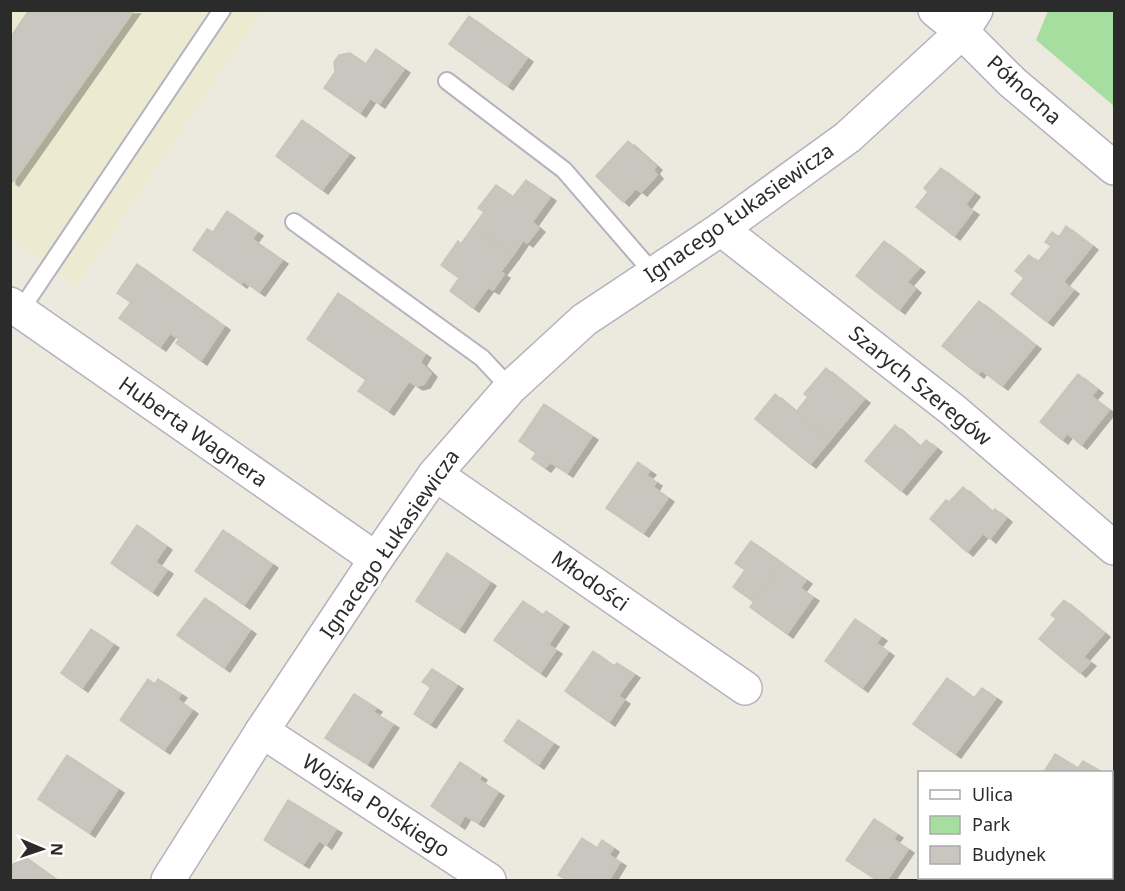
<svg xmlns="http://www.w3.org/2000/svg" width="1125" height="891" font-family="'Noto Sans',sans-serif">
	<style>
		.education { fill: #ecead0 }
		.green { fill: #a5de9f }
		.building { fill: #c8c6be; stroke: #c7c6b8; stroke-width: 1.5; filter: url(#shadow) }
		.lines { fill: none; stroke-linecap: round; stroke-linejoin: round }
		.lane-casing { stroke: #b3b2be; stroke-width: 20 }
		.street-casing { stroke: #b3b2be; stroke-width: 36 }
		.lane { stroke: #fff; stroke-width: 16 }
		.street { stroke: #fff; stroke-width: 33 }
		.labels { text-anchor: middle; stroke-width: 6; stroke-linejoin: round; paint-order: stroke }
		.street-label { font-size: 21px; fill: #2b2b2b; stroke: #fff }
	</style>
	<defs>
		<filter id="shadow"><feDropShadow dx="6" dy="4" stdDeviation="0" flood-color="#0004"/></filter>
	</defs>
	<rect width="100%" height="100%" fill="#eceadf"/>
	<path class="education" d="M11,11h252l-186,276 -66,-48z"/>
	<path class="green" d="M1048,11h66v95l-78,-66z"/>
	<g class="building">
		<path d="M29,10h105l-121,172 -3,-2v-142z"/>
		<path d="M469,16l58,42 -20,28 -58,-42z"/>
		<path d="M376,49l28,20 -25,35 -9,-6 -10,15 -36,-25 11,-16 -1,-10 5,-7 11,-2 16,11z"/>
		<path d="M302,120l47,34 -27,36 -46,-34z"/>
		<path d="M628,141l28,25 -3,4 4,5 -16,17 -5,-4 -13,14 -27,-26z"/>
		<path d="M941,168l33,25 -9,12 8,6 -19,25 -38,-29 12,-15 -4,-4z"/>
		<path d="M526,180l24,17 -18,25 7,6 -12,15 -4,-3 -10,15 -40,-28 11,-15 -6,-4 18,-23 17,12z"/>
		<path d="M227,211l30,21 -5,7 30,21 -23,32 -16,-11 -2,3 -48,-34 14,-21 6,3z"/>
		<path d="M1066,226l26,20 -29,36 10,8 -26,32 -36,-28 13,-16 -9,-7 14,-16 9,7 13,-16 -6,-4 7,-10 7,5z"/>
		<path d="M473,227l40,28 -13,17 4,2 -11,16 -5,-3 -15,21 -23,-17 9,-13 -18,-13 17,-24 3,3z"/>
		<path d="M884,241l35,27 -12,14 8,7 -16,21 -43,-34z"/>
		<path d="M137,264l87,62 -23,35 -25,-18 3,-4 -9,-6 -10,14 -41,-29 12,-16 -14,-9z"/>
		<path d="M338,293l87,61 -5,8 11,11 -7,11 -7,2 -8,-5 -21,30 -30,-20 8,-11 -59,-41z"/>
		<path d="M979,301l56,44 -33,41 -21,-16 -3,4 -36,-28z"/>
		<path d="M826,368l38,31 -34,41 -34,-28 12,-15 -4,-3z"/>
		<path d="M1078,374l19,15 -6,7 18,14 -28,35 -14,-12 -5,7 -22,-18z"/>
		<path d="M775,394l55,46 -20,24 -55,-45z"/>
		<path d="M544,404l48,32 -25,37 -17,-11 -5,6 -13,-9 4,-6 -17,-12z"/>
		<path d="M895,425l25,22 6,-7 10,8 -35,43 -36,-30z"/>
		<path d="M638,462l12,9 -4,4 10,7 -3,5 15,11 -25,35 -37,-25z"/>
		<path d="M963,487l29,25 3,-3 11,9 -16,21 -7,-6 -16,19 -37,-33 16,-19 3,2z"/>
		<path d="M137,525l29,21 -11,16 12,8 -15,22 -41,-29z"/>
		<path d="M223,530l49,34 -28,41 -49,-34z"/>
		<path d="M751,541l31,22 -28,39 -21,-15 12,-17 -10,-7z"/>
		<path d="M447,553l43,29 -31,47 -43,-28z"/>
		<path d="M782,563l24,17 -6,8 13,9 -26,37 -37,-27z"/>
		<path d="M205,598l45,32 -26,38 -47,-33z"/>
		<path d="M1064,600l40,33 -21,24 7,5 -10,11 -41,-34 17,-20 -5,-4z"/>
		<path d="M523,601l20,14 3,-4 17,12 -15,22 8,5 -16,23 -46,-33z"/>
		<path d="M855,619l26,18 -5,6 12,9 -26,36 -37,-27z"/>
		<path d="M91,629l22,15 -31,44 -21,-15z"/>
		<path d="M593,651l21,15 3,-3 17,11 -16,22 6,4 -15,22 -44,-31z"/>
		<path d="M432,669l25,16 -27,39 -16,-10 17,-27 -9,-5z"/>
		<path d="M947,678l27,20 8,-10 14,10 -41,56 -42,-30z"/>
		<path d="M148,679l7,5 3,-5 23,15 -4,5 15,11 -28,40 -44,-30z"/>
		<path d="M354,694l22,14 -3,4 20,12 -26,40 -42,-26z"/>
		<path d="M518,720l35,23 -15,22 -34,-24z"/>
		<path d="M1055,754l23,14 5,-7 19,11h-58z"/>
		<path d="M67,755l51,34 -29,44 -51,-34z"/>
		<path d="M460,762l21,14 -2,4 19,12 -20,31 -13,-8 -6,10 -28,-19z"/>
		<path d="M288,800l48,29 -10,16 -7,-5 -16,24 -39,-24z"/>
		<path d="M874,819l23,15 -4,5 15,10 -21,31h-10l-31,-20z"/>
		<path d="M582,838l15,10 5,-8 11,8 -4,7 11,7 -11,18h-42l-9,-5z"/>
		<path d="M21,854l36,26h-47v-12z"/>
	</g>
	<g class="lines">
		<g class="lane-casing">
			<g id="lane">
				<path d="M447,81l117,89 90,104"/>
				<path d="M294,222l188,136 28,30"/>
				<path d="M20,311l202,-301"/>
			</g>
		</g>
		<g class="street-casing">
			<g id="street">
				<path d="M935,10l27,22 50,50 102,86"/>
				<path d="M721,229l232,181 161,138"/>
				<path d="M10,304l366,255"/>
				<path d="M435,474l310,214"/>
				<path d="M262,731l227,149"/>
				<path d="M1084,878l4,2"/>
				<path d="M168,880l94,-149 114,-172 59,-85 75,-86 74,-68 137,-91 127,-92 114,-105 14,-22"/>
			</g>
		</g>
		<use href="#lane" class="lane"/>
		<use href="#street" class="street"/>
	</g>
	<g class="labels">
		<g class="street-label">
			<text transform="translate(1024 90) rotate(42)" y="7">Północna</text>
			<text transform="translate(739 213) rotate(-35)" y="7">Ignacego Łukasiewicza</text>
			<text transform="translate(920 386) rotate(39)" y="7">Szarych Szeregów</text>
			<text transform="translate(193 432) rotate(35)" y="7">Huberta Wagnera</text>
			<text transform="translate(390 544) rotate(-55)" y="7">Ignacego Łukasiewicza</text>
			<text transform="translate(590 581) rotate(35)" y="7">Młodości</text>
			<text transform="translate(376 806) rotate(33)" y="7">Wojska Polskiego</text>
		</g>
	</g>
	<rect width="1125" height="891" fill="none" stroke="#2b2b2b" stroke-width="24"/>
	<rect x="918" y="771" width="195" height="108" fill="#ffffff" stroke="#aaaaaa" stroke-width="1.5"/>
	<rect x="930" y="790" width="30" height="9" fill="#ffffff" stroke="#aaaaaa" stroke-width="1.5"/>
	<text x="972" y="801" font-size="18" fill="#2b2b2b">Ulica</text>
	<rect x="930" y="816" width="30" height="18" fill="#a5de9f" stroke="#aaaaaa" stroke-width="1.5"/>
	<text x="972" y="831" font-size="18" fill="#2b2b2b">Park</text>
	<rect x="930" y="846" width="30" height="18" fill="#c8c6be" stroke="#aaaaaa" stroke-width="1.5"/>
	<text x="972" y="861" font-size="18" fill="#2b2b2b">Budynek</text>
	<g transform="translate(42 849) rotate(92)" stroke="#ffffff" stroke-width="4.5" paint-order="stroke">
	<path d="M0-4.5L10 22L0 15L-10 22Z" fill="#2b2b2b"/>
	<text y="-9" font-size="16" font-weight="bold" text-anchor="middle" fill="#2b2b2b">N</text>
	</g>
</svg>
